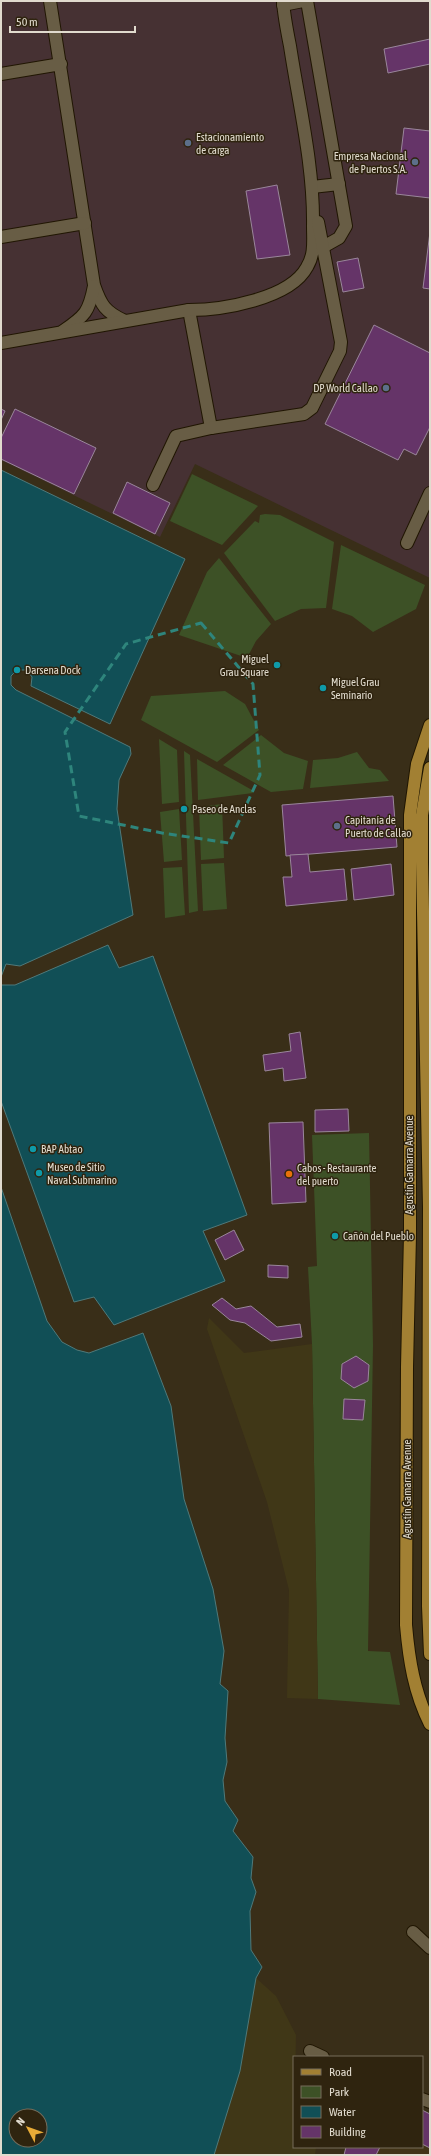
<svg xmlns="http://www.w3.org/2000/svg" width="431" height="2156" font-family="'Asap Condensed',sans-serif">
	<style>
		.industrial { fill: #463133 }
		.built { fill: #423417 }
		.green { fill: #3d5126 }
		.sand { fill: #403717 }
		.water { fill: #114f56; stroke: #4f797a; fill-rule: evenodd }
		.building { fill: #653468; stroke: #9a869b }
		.lines { fill: none; stroke-linecap: round; stroke-linejoin: round }
		.minor-casing { stroke: #201602; stroke-width: 14 }
		.major-casing { stroke: #201602; stroke-width: 14 }
		.minor { stroke: #685d45; stroke-width: 12 }
		.major { stroke: #a28033; stroke-width: 12 }
		.marked { fill: none; stroke: #2e857c; stroke-width: 3; stroke-dasharray: 8 5; stroke-linejoin: round }
		.service-dot { fill: #5c6f8a; stroke: #2f240f; stroke-width: 1.5 }
		.culture-dot { fill: #0f9aa8; stroke: #2f240f; stroke-width: 1.5 }
		.food-dot { fill: #e8710a; stroke: #2f240f; stroke-width: 1.5 }
		.labels { text-anchor: middle; stroke-width: 3; stroke-linejoin: round; paint-order: stroke }
		.poi-label { font-size: 11px; fill: #e1dbce; stroke: #2f240f; text-anchor: start }
		.street-label { font-size: 11px; fill: #e1dbce; stroke: #2f240f }
	</style>
	<rect width="100%" height="100%" fill="#392e18"/>
	<path class="industrial" d="M1,1h429v577l-235,-114 -35,73 -159,-77z"/>
	<path class="built" d="M422,2110l8,4v41h-86l2,-8h76z"/>
	<g class="green">
		<path d="M192,474l66,32 -36,39 -52,-24z"/>
		<path d="M265,514l15,1 54,27 -8,66 -25,1 -26,12 -51,-68 31,-32 4,2 1,-8z"/>
		<path d="M341,545l84,40 -9,24 -43,23 -21,-16 -20,-7z"/>
		<path d="M219,558l52,66 -15,17 -9,17 -68,-23 28,-63z"/>
		<path d="M225,691l20,13 14,26 -42,32 -76,-42 10,-24z"/>
		<path d="M261,735l23,18 24,8 -5,28 -32,3 -48,-27z"/>
		<path d="M159,739l18,11 2,52 -17,2z"/>
		<path d="M184,751l6,4 8,156 -9,2z"/>
		<path d="M357,752l12,16 11,2 9,11 -79,7 3,-28 25,-2z"/>
		<path d="M197,759l55,31 1,3 -55,7z"/>
		<path d="M222,804l2,54 -23,2 -2,-53z"/>
		<path d="M179,809l3,51 -18,2 -4,-50z"/>
		<path d="M224,863l3,46 -24,2 -2,-47z"/>
		<path d="M182,867l3,48 -20,3 -2,-50z"/>
		<path d="M369,1133l4,212 -5,306 22,1 10,53 -82,-6 -6,-355 -4,-77 9,-1 -5,-131z"/>
	</g>
	<g class="sand">
		<path d="M209,1318l35,35 68,-9 6,355 -31,-1 2,-108 -22,-88 -60,-173z"/>
		<path d="M256,1978l20,18 20,39 -2,112h22l-1,8h-101l26,-84z"/>
	</g>
	<g class="water">
		<path d="M1,470l184,89 -75,165 -79,-38 1,-9 -5,-7h-10l-6,6v9l5,5 114,57 1,7 -12,26 -2,29 16,106 -113,51 -14,-2 -5,13z"/>
		<path d="M108,945l11,23 34,-12 94,259 -44,16 22,50 -111,44 -20,-28 -20,5 -73,-201v-116h14z"/>
		<path d="M1,1187l46,134 15,21 15,8 12,3 54,-20 28,73 13,93 29,90 11,62 -4,33 8,7 -3,47 2,24 -4,18 2,21 13,19 -5,11 20,26 -2,21 5,14 -6,19 1,39 11,17 -6,11 -16,93 -26,84h-213zM16,2116h24v24h-24z"/>
	</g>
	<g class="building">
		<path d="M430,39v25l-42,9 -4,-24z"/>
		<path d="M404,128l26,3v67l-34,-4z"/>
		<path d="M277,185l13,70 -33,4 -11,-68z"/>
		<path d="M430,232v57l-7,-1z"/>
		<path d="M358,258l6,30 -21,4 -6,-30z"/>
		<path d="M374,325l56,28v74l-14,28 -12,-6 -6,11 -73,-36z"/>
		<path d="M1,409l4,2 -4,9z"/>
		<path d="M15,409l81,39 -22,46 -73,-35v-21z"/>
		<path d="M127,482l43,21 -15,31 -42,-21z"/>
		<path d="M393,796l4,51 -111,9 -4,-51z"/>
		<path d="M308,854l2,18 34,-3 3,31 -61,6 -3,-29h9l-2,-22z"/>
		<path d="M391,864l3,31 -40,5 -3,-31z"/>
		<path d="M300,1032l6,46 -22,3 -1,-13 -18,3 -2,-16 28,-4 -2,-17z"/>
		<path d="M348,1109l1,22 -34,1v-22z"/>
		<path d="M303,1122l3,80 -34,2 -3,-81z"/>
		<path d="M234,1230l10,20 -19,10 -10,-20z"/>
		<path d="M268,1265l20,1v12l-20,-1z"/>
		<path d="M222,1298l14,11 15,-3 26,21 23,-3 2,13 -31,4 -26,-18 -15,-3 -18,-15z"/>
		<path d="M356,1356l13,9 -1,16 -14,7 -13,-9 1,-15z"/>
		<path d="M344,1399l21,1 -2,20 -20,-1z"/>
		<path d="M422,2110l8,4v34l-8,-4z"/>
		<path d="M346,2147h34l-4,8h-32z"/>
	</g>
	<g class="lines">
		<g class="minor-casing">
			<g id="minor">
				<path d="M50,1l44,284c7,20 11,27 31,36"/>
				<path d="M307,1l39,225 -7,12 -16,9"/>
				<path d="M283,5l20,-4"/>
				<path d="M1,74l60,-10"/>
				<path d="M312,187l27,-3"/>
				<path d="M1,237l84,-14"/>
				<path d="M189,310l22,118"/>
				<path d="M63,331c22,-15 26,-19 31,-45"/>
				<path d="M1,343l188,-33c33,0 101,-11 118,-43 8,-13 6,-26 6,-41 1,-60 -14,-121 -23,-180 -3,-15 -6,-30 -7,-45"/>
				<path d="M153,485l23,-49 35,-8 93,-14 8,-6 28,-57 1,-9 -23,-120"/>
				<path d="M407,543l23,-50"/>
				<path d="M413,1932l17,16"/>
				<path d="M310,2051l13,6"/>
				<path d="M422,2099l8,3"/>
			</g>
		</g>
		<g class="major-casing">
			<g id="major">
				<path d="M430,725l-13,39 -7,51v420l-3,132 -1,258c3,35 8,67 24,99"/>
				<path d="M430,768l-8,47v47l7,345 -1,399 2,48"/>
			</g>
		</g>
		<use href="#minor" class="minor"/>
		<use href="#major" class="major"/>
	</g>
	<path class="marked" d="M201,623l52,61 7,91 -31,68 -67,-10 -83,-17 -14,-84 61,-88z"/>
	<g class="service-dot">
		<circle cx="188" cy="143" r="4"/>
		<circle cx="415" cy="162" r="4"/>
		<circle cx="386" cy="388" r="4"/>
		<circle cx="337" cy="826" r="4"/>
	</g>
	<g class="culture-dot">
		<circle cx="277" cy="665" r="4"/>
		<circle cx="17" cy="670" r="4"/>
		<circle cx="323" cy="688" r="4"/>
		<circle cx="184" cy="809" r="4"/>
		<circle cx="33" cy="1149" r="4"/>
		<circle cx="39" cy="1173" r="4"/>
		<circle cx="335" cy="1236" r="4"/>
	</g>
	<circle class="food-dot" cx="289" cy="1174" r="4"/>
	<g class="labels">
		<g class="poi-label">
			<text x="196" y="141">Estacionamiento<tspan x="196" dy="13">de carga</tspan></text>
			<text x="407" y="160" text-anchor="end">Empresa Nacional<tspan x="407" dy="13">de Puertos S.A.</tspan></text>
			<text x="378" y="392" text-anchor="end">DP World Callao</text>
			<text x="269" y="663" text-anchor="end">Miguel<tspan x="269" dy="13">Grau Square</tspan></text>
			<text x="25" y="674">Darsena Dock</text>
			<text x="331" y="686">Miguel Grau<tspan x="331" dy="13">Seminario</tspan></text>
			<text x="192" y="813">Paseo de Anclas</text>
			<text x="345" y="824">Capitanía de<tspan x="345" dy="13">Puerto de Callao</tspan></text>
			<text x="41" y="1153">BAP Abtao</text>
			<text x="47" y="1171">Museo de Sitio<tspan x="47" dy="13">Naval Submarino</tspan></text>
			<text x="297" y="1172">Cabos - Restaurante<tspan x="297" dy="13">del puerto</tspan></text>
			<text x="343" y="1240">Cañón del Pueblo</text>
		</g>
		<g class="street-label">
			<text transform="translate(409 1165) rotate(-90)" y="4">Agustín Gamarra Avenue</text>
			<text transform="translate(407 1489) rotate(-90)" y="4">Agustín Gamarra Avenue</text>
		</g>
	</g>
	<rect width="431" height="2156" fill="none" stroke="#e1dbce" stroke-width="4"/>
	<rect x="293" y="2056" width="130" height="92" fill="#2f240f" stroke="#766d5b"/>
	<rect x="301" y="2069" width="20" height="6" fill="#a28033" stroke="#766d5b"/>
	<text x="329" y="2076" font-size="12" fill="#e1dbce">Road</text>
	<rect x="301" y="2086" width="20" height="12" fill="#3d5126" stroke="#766d5b"/>
	<text x="329" y="2096" font-size="12" fill="#e1dbce">Park</text>
	<rect x="301" y="2106" width="20" height="12" fill="#114f56" stroke="#766d5b"/>
	<text x="329" y="2116" font-size="12" fill="#e1dbce">Water</text>
	<rect x="301" y="2126" width="20" height="12" fill="#653468" stroke="#766d5b"/>
	<text x="329" y="2136" font-size="12" fill="#e1dbce">Building</text>
	<g transform="translate(28 2128) rotate(311)"><circle r="19" fill="#2f240f" stroke="#766d5b"/>
	<path d="M0-3L7 15L0 10L-7 15Z" fill="#e8ab37"/>
	<text y="-6" font-size="11" font-weight="bold" text-anchor="middle" fill="#e1dbce">N</text>
	</g>
	<path d="M10 26v6h125v-6" fill="none" stroke="#e1dbce" stroke-width="2"/>
	<text x="16" y="26" font-size="12" fill="#e1dbce" stroke="#2f240f" stroke-width="3" paint-order="stroke">50 m</text>
</svg>
